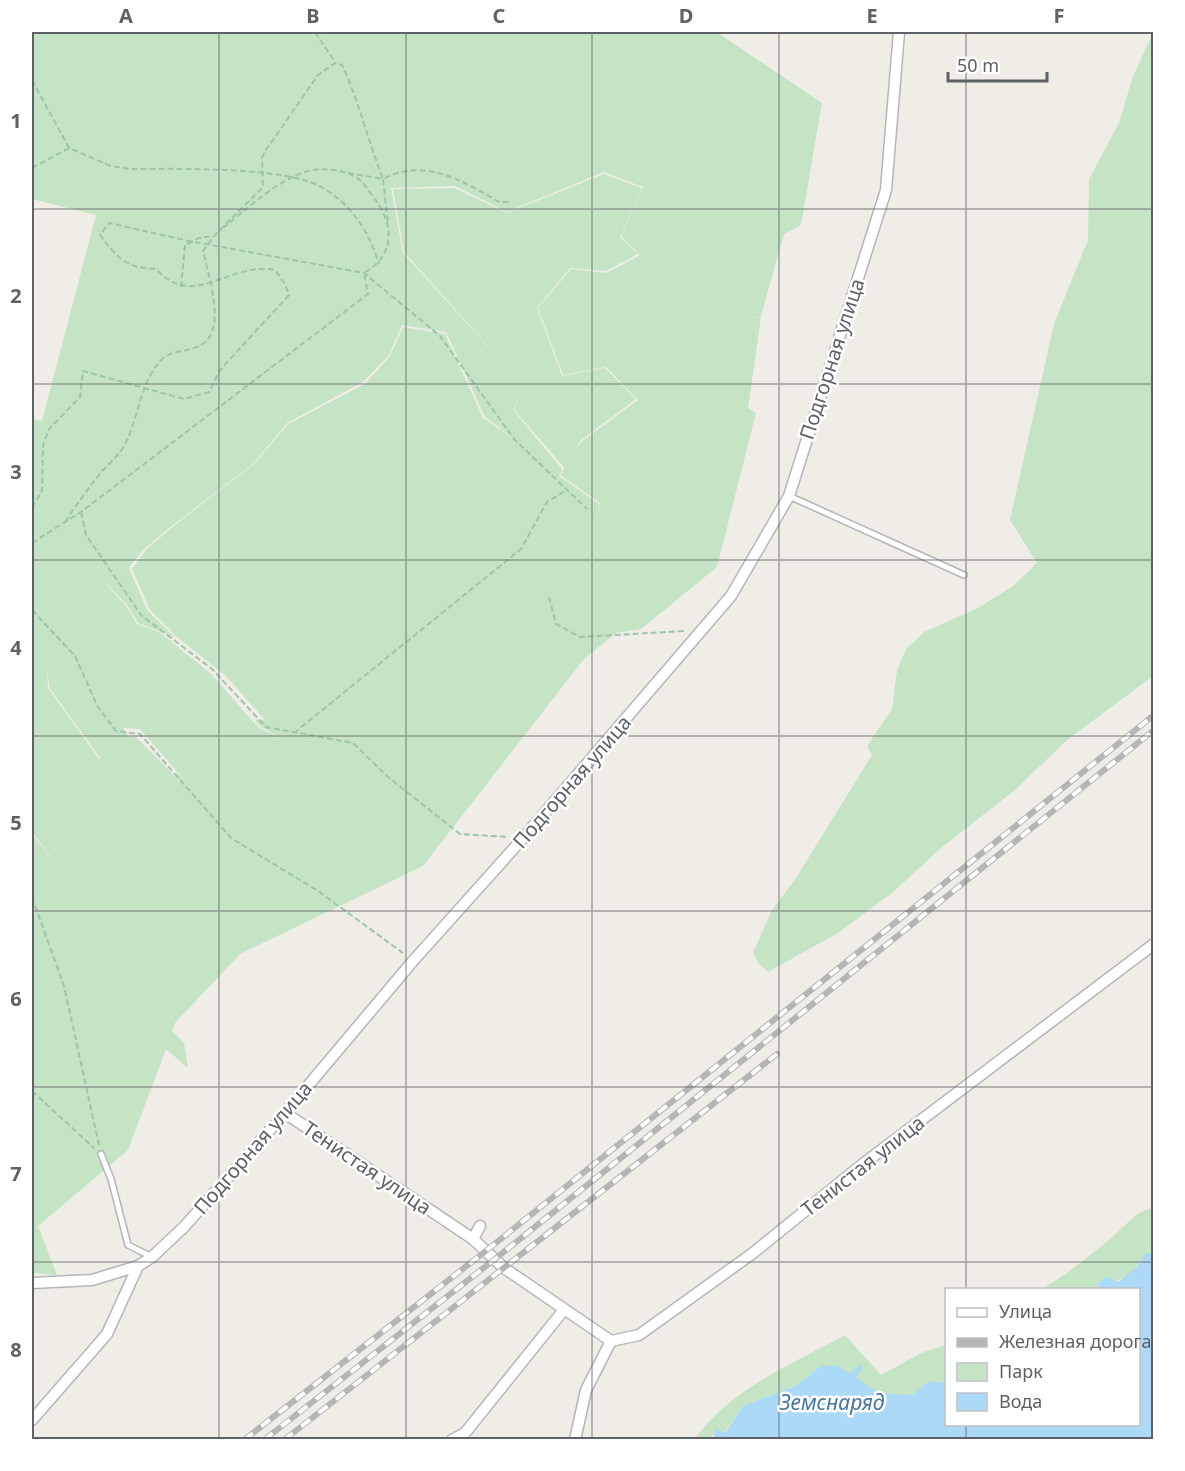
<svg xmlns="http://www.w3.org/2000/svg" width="1185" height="1471" font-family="'Noto Sans',sans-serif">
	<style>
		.green { fill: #c5e4c5; fill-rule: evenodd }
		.water { fill: #acd9f8 }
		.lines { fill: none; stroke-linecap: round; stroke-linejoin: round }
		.service-casing { stroke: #b3b6ba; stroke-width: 8 }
		.minor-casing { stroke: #b3b6ba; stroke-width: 13 }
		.path { stroke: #9ec5a8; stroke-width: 2; stroke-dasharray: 6 3; stroke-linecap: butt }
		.service { stroke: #fff; stroke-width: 5 }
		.minor { stroke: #fff; stroke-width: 10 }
		.rail-casing { stroke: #b4b5b5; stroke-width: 6 }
		.rail { stroke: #fff; stroke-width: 4; stroke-dasharray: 11; stroke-linecap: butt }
		.grid { fill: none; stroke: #5e6165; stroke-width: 1.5; stroke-opacity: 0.55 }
		.labels { text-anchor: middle; stroke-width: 5; stroke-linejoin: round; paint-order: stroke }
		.street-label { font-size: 20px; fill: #5e6165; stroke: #fff }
		.water-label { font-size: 21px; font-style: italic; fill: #4775a2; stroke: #fff }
		.neatline { fill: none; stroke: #5e6165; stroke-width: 2 }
		.grid-label { font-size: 20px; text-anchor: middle; font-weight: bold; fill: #5e6165 }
	</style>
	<rect width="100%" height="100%" fill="#efede6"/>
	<g class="green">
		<path d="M32,32h674l12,1 104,70 -21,122 -17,9 -23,82 -8,3 8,-2 -13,91 8,5 -39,154 -76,62 -25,4 -32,26 -161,207 -183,88 -65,69 -3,8 12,12 4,25 -22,-19 -38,101 -90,76 19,49 -25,-2v-439l25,31 -25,-33v-413l10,2 54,-206 -64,-16zM604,172l39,15 -22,49 19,19 -33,18 -36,-4 -33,39 25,67 43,-8 32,33 -57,42 -7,11 6,-12 56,-42 -31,-31 -43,8 -25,-68 33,-40 36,3 32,-17 -18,-17 22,-49 -38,-14 -97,39 -53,-25 -61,1 11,63 118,132 -119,-131 -12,-65 64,-2 52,26zM402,325l44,7 39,85 34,25 -36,-24 -38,-84 -42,-7 -13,29 -25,28 -77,40 -34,40 -83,64 -26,23 -13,18 18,41 27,27 49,39 39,44 -11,-1 6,7 28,16 -30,-15 -47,-53 -50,-41 -24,-9 -11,-18 -31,-34 32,33 11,18 38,15 -29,-28 -18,-42 13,-17 27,-23 84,-64 34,-41 76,-41 26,-27zM518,396l-4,14 49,56 1,3 -4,6 40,28 -3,17 2,-16 -40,-28 3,-7 -49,-59zM47,665l2,22 51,71 -54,60 53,-59 -51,-71zM123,728l17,1 48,55 -12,-13 1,7 -43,-43 -5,2z"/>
		<path d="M1153,33v643l-86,64 -52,50 -74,58 -49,45 -54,40 -70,39 -9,-8 -6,-11 19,-43 24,-32 76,-123 -5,-9 25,-37 5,-38 9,-22 18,-17 54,-24 35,-22 24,-23 -27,-43 44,-196 34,-84 1,-61 30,-56 14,-47z"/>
		<path d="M1153,1208v47l-7,-3c-14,24 -21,29 -49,32l3,5 -60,1c25,-14 47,-32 69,-50 15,-12 26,-29 44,-32z"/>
		<path d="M845,1335l36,40 40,-22 25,-8v34l-6,4 -12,-2 -14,14h-18l-30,-7 -11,-11 -18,-11h-16l-26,20 -52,20 -19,27 -12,2 2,4 -20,1c35,-51 99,-76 151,-105z"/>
	</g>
	<path class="water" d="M1146,1252l8,3 -1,184h-439l1,-11 10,5 18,-27 52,-20 26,-20h16l13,7 10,-9 2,5 -6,8c15,16 36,18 57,18l15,-14 12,2 6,-4v45h192v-134l-38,-1 -3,-5 9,-7 12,5 19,-15z"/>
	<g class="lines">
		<g class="service-casing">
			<g id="service">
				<path d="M789,496l175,79"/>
				<path d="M101,1154l10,25 17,66 24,12"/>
			</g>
		</g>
		<g class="minor-casing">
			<g id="minor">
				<path d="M285,1113l188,126 31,29 107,73 28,-6 114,-82 110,-89 291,-220"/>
				<path d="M473,1239l7,-13"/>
				<path d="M32,1283l60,-3 46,-14"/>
				<path d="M32,1420l75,-86 31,-68 14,-9 32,-30 101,-114 128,-152 111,-124 207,-241 58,-100 97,-306 13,-158"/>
				<path d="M452,1440l13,-7 98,-122"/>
				<path d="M575,1440l11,-50 25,-49"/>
			</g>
		</g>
		<g class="path">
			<path d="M315,32l20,30"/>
			<path d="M32,80l37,68 42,18 20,3c44,0 157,-3 192,19 30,18 46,44 56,76"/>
			<path d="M32,168l37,-20"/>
			<path d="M348,173l35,6 5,45"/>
			<path d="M181,287l4,-42 14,-7 14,-2"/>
			<path d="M32,508l10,-17 1,-46 6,-16 31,-32 3,-26 101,28 25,-7 11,-22 69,-75 -4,-11 -10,-14c-46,-9 -81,41 -119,-1 -31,-1 -38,-11 -56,-34l9,-12 80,18 175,32 76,63 74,103 73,70"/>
			<path d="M81,512l5,23 55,80 71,54 54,58 87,16 35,34 72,57 48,3"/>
			<path d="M65,522c12,-18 24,-35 38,-52 7,-7 16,-15 21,-24 15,-27 15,-63 38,-87 14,-12 38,-5 48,-23 12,-20 -2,-63 -7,-85l11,-15 49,-49 -1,-29 4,-8 52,-75 17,-12 7,2c17,36 26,76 41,114 42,-22 80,2 116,23h10"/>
			<path d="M32,543l49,-31 287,-218 -4,-21c33,-19 30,-50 8,-78 -4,-5 -9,-14 -15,-17 -12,-8 -31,-10 -44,-8 -30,5 -65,38 -89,57"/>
			<path d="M549,597l7,27 24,13 104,-6"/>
			<path d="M32,610l43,46 23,51 18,24 24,3 91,104 87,53 85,62"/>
			<path d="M294,733l227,-184 26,-47 20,-12"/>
			<path d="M32,897l32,89 35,159"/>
			<path d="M32,1091l62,57"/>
		</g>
		<use href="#service" class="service"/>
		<use href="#minor" class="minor"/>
		<g class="rail-casing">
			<g id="rail">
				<path d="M244,1440l243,-190 667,-535"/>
				<path d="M264,1440l231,-181 659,-529"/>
				<path d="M284,1440l493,-386"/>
			</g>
		</g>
		<use href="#rail" class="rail"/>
	</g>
	<path class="grid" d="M219,32v1408M406,32v1408M592,32v1408M779,32v1408M966,32v1258M32,209h1122M32,384h1122M32,560h1122M32,736h1122M32,911h1122M32,1087h1122M32,1262h1122M966,1424v16"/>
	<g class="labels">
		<g class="street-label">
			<text transform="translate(832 359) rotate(-72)" y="7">Подгорная улица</text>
			<text transform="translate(572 782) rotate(-49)" y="7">Подгорная улица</text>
			<text transform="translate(253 1148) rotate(-49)" y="7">Подгорная улица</text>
			<text transform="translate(863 1166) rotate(-38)" y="7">Тенистая улица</text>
			<text transform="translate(367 1168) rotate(34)" y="7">Тенистая улица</text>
		</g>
		<g class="water-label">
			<text x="832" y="1410">Земснаряд</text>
		</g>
	</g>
	<rect width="1185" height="1471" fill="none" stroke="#ffffff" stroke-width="66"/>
	<rect x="945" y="1288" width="195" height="138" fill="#ffffff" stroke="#bfc0c1" stroke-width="1.5"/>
	<rect x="957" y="1308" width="30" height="9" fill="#ffffff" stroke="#bfc0c1" stroke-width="1.5"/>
	<text x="999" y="1318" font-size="18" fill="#5e6165">Улица</text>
	<rect x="957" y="1338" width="30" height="9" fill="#b4b5b5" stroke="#bfc0c1" stroke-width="1.5"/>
	<text x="999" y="1348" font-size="18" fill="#5e6165">Железная дорога</text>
	<rect x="957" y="1363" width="30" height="18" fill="#c5e4c5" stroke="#bfc0c1" stroke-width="1.5"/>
	<text x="999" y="1378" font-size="18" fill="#5e6165">Парк</text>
	<rect x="957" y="1393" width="30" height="18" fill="#acd9f8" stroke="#bfc0c1" stroke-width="1.5"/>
	<text x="999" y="1408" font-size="18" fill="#5e6165">Вода</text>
	<path d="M948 72v9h99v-9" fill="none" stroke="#5e6165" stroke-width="3"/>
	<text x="957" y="72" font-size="18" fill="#5e6165" stroke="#ffffff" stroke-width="4.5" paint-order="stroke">50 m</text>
	<rect x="33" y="33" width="1119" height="1405" class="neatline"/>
	<g class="grid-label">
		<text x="126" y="23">A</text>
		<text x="313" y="23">B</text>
		<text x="499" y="23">C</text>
		<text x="686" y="23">D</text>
		<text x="872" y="23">E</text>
		<text x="1059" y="23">F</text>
		<text x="16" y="128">1</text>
		<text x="16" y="303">2</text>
		<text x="16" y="479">3</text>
		<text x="16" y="655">4</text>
		<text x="16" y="830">5</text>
		<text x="16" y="1006">6</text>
		<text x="16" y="1181">7</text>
		<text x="16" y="1357">8</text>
	</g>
</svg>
